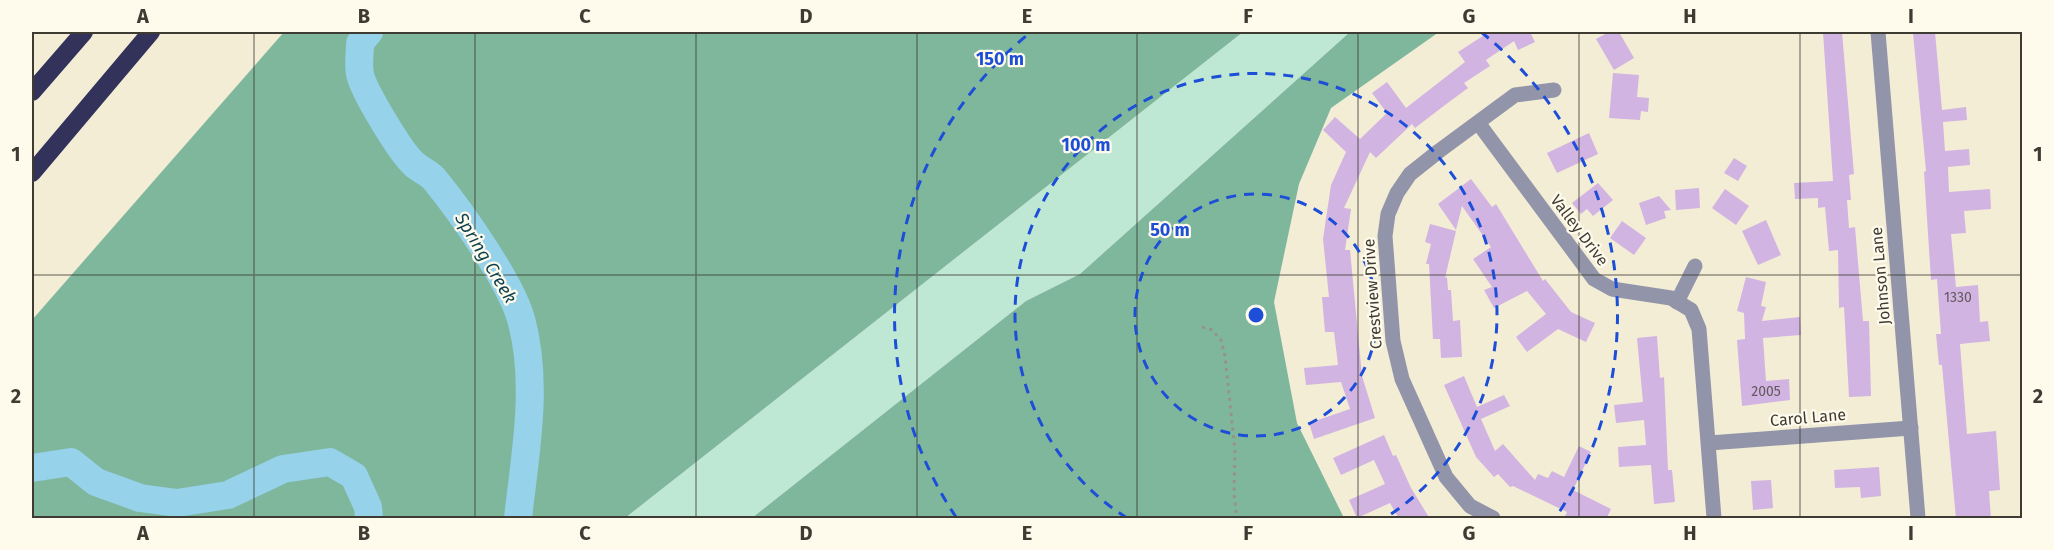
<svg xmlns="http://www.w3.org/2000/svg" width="2054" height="550" font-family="'Fira Sans',sans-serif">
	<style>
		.green { fill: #bee8d3 }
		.forest { fill: #7fb79d }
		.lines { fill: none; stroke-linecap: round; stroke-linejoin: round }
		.river { stroke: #96d2ea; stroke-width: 28 }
		.building { fill: #d1b4e1 }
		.path { stroke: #979384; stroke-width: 3; stroke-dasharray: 3 4.5; stroke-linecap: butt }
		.minor { stroke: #9294a9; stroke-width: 15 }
		.highway { stroke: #32325a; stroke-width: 18 }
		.grid { fill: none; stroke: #3e3b33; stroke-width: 1.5; stroke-opacity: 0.55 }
		.ring { fill: none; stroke: #1d4ed8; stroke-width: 3; stroke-dasharray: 10 8 }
		.labels { text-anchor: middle; stroke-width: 4.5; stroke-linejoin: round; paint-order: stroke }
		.number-label { font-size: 14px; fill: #63595e }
		.street-label { font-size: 16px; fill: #3e3b33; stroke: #fefaec }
		.water-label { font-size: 18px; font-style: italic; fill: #083f50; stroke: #fefaec }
		.centre { fill: #1d4ed8; stroke: #fefaec; stroke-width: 3 }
		.ring-label { font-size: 18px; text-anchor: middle; font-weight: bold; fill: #1d4ed8; stroke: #fefaec; stroke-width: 4.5; stroke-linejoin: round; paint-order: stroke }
		.neatline { fill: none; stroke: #3e3b33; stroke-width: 2 }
		.grid-label { font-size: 20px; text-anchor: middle; font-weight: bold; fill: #3e3b33 }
	</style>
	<rect width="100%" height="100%" fill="#f3edd6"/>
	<path class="green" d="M1243,32h107l-270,242 -54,27 -274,217h-127z"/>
	<g class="forest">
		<path d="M284,32h959l-618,486h-593v-198z"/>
		<path d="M1350,32h89l-108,76 -32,76 -25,118 23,121 47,95h-592l274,-217 54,-27z"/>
	</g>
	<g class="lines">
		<g class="river">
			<path d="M369,32l-9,11c0,10 -2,22 0,31 3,16 41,79 54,90 6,6 16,9 21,16 26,32 75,101 86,139 18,65 4,135 -3,199"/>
			<path d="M32,468l39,-6 25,20 44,16 37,5 51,-8 55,-26 47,-7 24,14 14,31 1,11"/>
		</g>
	</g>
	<g class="building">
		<path d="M1489,32h41l5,10 -17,8 -4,-9 -28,19 4,6 -26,17 4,5 -23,17 -30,23 -3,-4 -36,34 -6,-6 -26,56 7,1 -6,41h5l12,126 13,42 -61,21 -5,-16 41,-14 -9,-27 -35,3 -2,-17 34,-3 -4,-33h-9l-3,-35h7l-6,-58 8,-54 15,-33 -23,-22 12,-13 25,22 27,-26 -15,-20 15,-11 19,26 59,-46 -7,-10z"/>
		<path d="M1609,32h10l15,26 -20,12 -18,-31z"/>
		<path d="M1823,32h19l12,142 -5,1 2,25h-4l2,28 6,-1 8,94h6l2,75 -22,1 -5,-90 -5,1 -1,-58 -9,1 -4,-44 -7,1v-10l-23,1 -1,-16 39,-2z"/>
		<path d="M1935,32l7,78 24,-3 1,13 -24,2 2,29 24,-2 1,16 -22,2 1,25 41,-3 1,20 -27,2 2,22 -15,1 5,53 22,-2 2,37 8,-1 2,20 -30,3 7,90 29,-3 4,59 -11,1 2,28h-35l-14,-154h-3l-3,-31h5l-4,-55 -6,1 -7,-108 2,-1 -13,-138z"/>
		<path d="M1613,73l26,2 -2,22 12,1 -1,14 -7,-1 -1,9 -31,-2z"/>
		<path d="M1589,133l9,21 -41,19 -10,-20z"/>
		<path d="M1734,158l13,8 -9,15 -14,-8z"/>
		<path d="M1471,179l21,28 4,-3 47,77 2,-2 26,33 24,11 -9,19 -28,-13 -31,23 -11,-15 30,-23 -19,-23 -33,17 -10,-18 8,-3 -19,-28 18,-12 -29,-41 -6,24 -18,-26z"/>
		<path d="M1598,183l15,17 -20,16 -6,-7 -6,5 -9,-11z"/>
		<path d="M1699,188l1,20 -24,2 -1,-20z"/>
		<path d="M1725,189l24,17 -13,19 -24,-17z"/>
		<path d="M1659,196l12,14 -7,1 2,7 -20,7 -7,-22z"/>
		<path d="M1766,220l15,35 -23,10 -16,-34z"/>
		<path d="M1622,221l24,17 -12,17 -24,-17z"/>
		<path d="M1430,224l26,7 -11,47 2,-1 1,13h3l2,31 7,-1 2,37 -21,1 -1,-19h-7l-4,-75h-3l5,-20 -6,-2z"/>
		<path d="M1746,277l20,5 -5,24 5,1 -4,14 38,-4 1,18 -38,3 3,43 23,-2 1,21 -48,6 -5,-66 8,-1 -1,-26 -7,-2z"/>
		<path d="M1657,336l3,42 4,-1 4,93h4l3,32 -21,2 -3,-39 -32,2 -1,-20 28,-2 -2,-25 -28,3 -2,-18 29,-3 -6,-64z"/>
		<path d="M1464,376l13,31 27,-12 6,11 -29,13 14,32 8,-7 32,36 3,-6 10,4 4,-7 12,6 15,-31 12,6 -18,38 38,19 -5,10h-42l3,-7 -54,-26 -3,1 -12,-13 -4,3 -18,-20 -32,-72z"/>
		<path d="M1384,435l9,21 3,-1 15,33 19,31h-31l-9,-16 -33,15 -8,-18 36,-16 -11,-24 -33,15 -8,-17z"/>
		<path d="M1879,467l2,29 -20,2 -1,-11 -25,1 -1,-18z"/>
		<path d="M1771,480l2,28 -20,2 -2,-29z"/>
	</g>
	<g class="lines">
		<path class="path" d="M1202,327l10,3 9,10 4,16 10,95 -1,43 3,24"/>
		<g class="minor">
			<path d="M1878,32l40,486"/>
			<path d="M1479,124l115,155 18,10 59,9 20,12 8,19 15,189"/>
			<path d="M1677,302l18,-36"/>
			<path d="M1709,443l202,-15"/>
			<path d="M1493,518l-23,-12 -24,-29 -44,-98 -9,-38 -8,-105 3,-22 9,-21 13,-19 29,-23 76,-56 39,-5"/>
		</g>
		<g class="highway">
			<path d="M32,92l52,-60"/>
			<path d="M32,173l119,-141"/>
		</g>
	</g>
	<path class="grid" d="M254,32v486M475,32v486M696,32v486M917,32v486M1137,32v486M1358,32v486M1579,32v486M1800,32v486M32,275h1990"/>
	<g class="ring">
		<circle cx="1256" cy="315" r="121"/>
		<path d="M1127 518A241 241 0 1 1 1385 518"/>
		<path d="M956 517A362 362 0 0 1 1031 32M1481 32A362 362 0 0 1 1556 517"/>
	</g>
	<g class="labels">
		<g class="number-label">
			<text x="1958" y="302">1330</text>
			<text x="1766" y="396">2005</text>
		</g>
		<g class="street-label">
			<text transform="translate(1580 230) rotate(53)" y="6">Valley Drive</text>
			<text transform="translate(1880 276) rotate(-95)" y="6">Johnson Lane</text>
			<text transform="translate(1372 294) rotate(-94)" y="6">Crestview Drive</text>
			<text transform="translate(1808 417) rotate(-5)" y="6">Carol Lane</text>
		</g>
		<g class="water-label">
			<text transform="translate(486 258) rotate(59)" y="6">Spring Creek</text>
		</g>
	</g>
	<circle cx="1256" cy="315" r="9" class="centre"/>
	<g class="ring-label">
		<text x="1000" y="65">150 m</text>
		<text x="1086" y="151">100 m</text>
		<text x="1170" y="236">50 m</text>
	</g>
	<rect width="2054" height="550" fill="none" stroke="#fefaec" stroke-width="66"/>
	<rect x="33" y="33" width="1988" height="484" class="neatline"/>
	<g class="grid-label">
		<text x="143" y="23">A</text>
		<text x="364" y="23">B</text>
		<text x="585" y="23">C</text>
		<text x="806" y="23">D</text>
		<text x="1027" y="23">E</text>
		<text x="1248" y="23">F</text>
		<text x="1469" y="23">G</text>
		<text x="1690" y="23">H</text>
		<text x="1911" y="23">I</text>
		<text x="16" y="161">1</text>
		<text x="2038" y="161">1</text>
		<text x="16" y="403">2</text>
		<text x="2038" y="403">2</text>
		<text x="143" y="540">A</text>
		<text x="364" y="540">B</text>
		<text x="585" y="540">C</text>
		<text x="806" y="540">D</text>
		<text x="1027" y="540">E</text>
		<text x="1248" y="540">F</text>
		<text x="1469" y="540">G</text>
		<text x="1690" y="540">H</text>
		<text x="1911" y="540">I</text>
	</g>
</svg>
